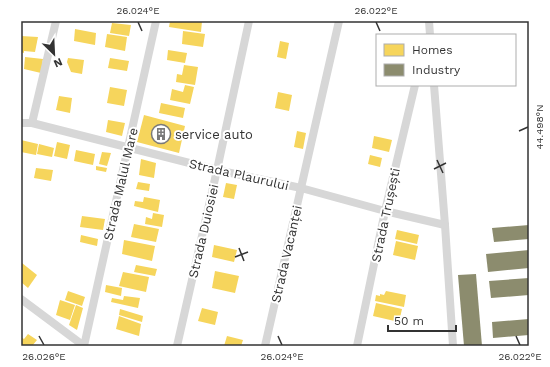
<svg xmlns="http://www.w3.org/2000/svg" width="550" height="367" font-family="'Work Sans',sans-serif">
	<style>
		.homes { fill: #f6d55c }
		.industry { fill: #8c8c6e }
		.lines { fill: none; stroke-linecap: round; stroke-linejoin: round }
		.minor { stroke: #d7d7d7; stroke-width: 8 }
		.ticks { fill: none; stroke: #333; stroke-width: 1.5 }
		.labels { text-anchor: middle; stroke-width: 4; stroke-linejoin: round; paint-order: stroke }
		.poi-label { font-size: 13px; fill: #333; stroke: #fff; text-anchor: start }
		.street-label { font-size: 13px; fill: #333; stroke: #fff }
		.neatline { fill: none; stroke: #333; stroke-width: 1.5 }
		.ticks-label { font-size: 10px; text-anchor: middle; fill: #333 }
	</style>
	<rect width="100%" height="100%" fill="#fff"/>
	<g class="homes">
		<path d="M170,21h32l-1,11 -32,-5z"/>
		<path d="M112,23l19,2 -2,11 -19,-3z"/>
		<path d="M75,29l21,4 -1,12 -21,-4z"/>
		<path d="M183,31l22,3 -2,13 -21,-3z"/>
		<path d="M107,34l20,3 -2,14 -20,-4z"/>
		<path d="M21,36l17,1 -3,15 -11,-1v2l-3,-1z"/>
		<path d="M280,41l9,2 -3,16 -9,-2z"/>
		<path d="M168,50l19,3 -2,10 -18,-3z"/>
		<path d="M25,57l18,2 -2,14 -17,-4z"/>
		<path d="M68,58l16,2 -2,14 -11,-2 -4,-10z"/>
		<path d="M110,58l19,3 -2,10 -19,-3z"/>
		<path d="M184,65l14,2 -3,18 -19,-3 1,-8 5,1z"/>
		<path d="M185,85l9,2 -4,17 -20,-4 2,-11 11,3z"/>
		<path d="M110,87l17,3 -3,16 -17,-3z"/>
		<path d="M278,92l14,3 -3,16 -14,-3z"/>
		<path d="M59,96l13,2 -2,15 -14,-3z"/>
		<path d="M161,103l24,5 -2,10 -24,-5z"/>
		<path d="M144,115l41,11 -6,27 -42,-11z"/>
		<path d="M108,120l17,3 -3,13 -16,-4z"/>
		<path d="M297,131l9,2 -3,16 -9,-2z"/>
		<path d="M374,136l18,4 -3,12 -17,-4z"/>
		<path d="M21,140l17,4 -2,11 -15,-3z"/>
		<path d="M57,142l13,3 -3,14 -13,-3z"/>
		<path d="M39,144l15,4 -2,9 -15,-3z"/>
		<path d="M76,150l19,4 -2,11 -19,-4z"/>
		<path d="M102,152l9,1 -4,13 -8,-2z"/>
		<path d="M370,155l12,3 -2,9 -12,-3z"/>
		<path d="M141,159l15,4 -2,15 -15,-3z"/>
		<path d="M96,166l11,2 -1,4 -10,-2z"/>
		<path d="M36,168l17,2 -2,11 -17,-3z"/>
		<path d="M138,182l12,2 -1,7 -13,-2z"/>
		<path d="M226,183l11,2 -3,14 -11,-2z"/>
		<path d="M144,197l16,3 -2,12 -24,-6 1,-5 8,1z"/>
		<path d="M153,213l11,2 -2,12 -17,-3 1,-7 6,2z"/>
		<path d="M82,216l23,3 -2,11 -23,-3z"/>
		<path d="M134,224l25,5 -3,13 -25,-5z"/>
		<path d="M397,230l22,5 -2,9 -22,-5z"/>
		<path d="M81,235l17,4 -1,7 -17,-4z"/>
		<path d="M124,240l31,6 -3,15 -30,-7z"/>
		<path d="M396,241l22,5 -3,14 -22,-5z"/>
		<path d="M214,245l23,5 -3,12 -22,-5z"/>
		<path d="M22,263l15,12 -9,13 -7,-6z"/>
		<path d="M136,265l21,4 -2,7 -21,-4z"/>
		<path d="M215,271l24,5 -4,17 -23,-5z"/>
		<path d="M123,272l26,5 -3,15 -27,-6z"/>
		<path d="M106,285l16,3 -1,8 -16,-4z"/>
		<path d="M68,291l17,6 -3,9 -17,-6z"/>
		<path d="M386,291l20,4 -2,12 -29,-6 1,-6 4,1v-2l4,1z"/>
		<path d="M124,296l16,2 -2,10 -27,-6 1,-4 11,2z"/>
		<path d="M60,300l15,5 -5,15 -14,-5z"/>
		<path d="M376,303l26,6 -3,13 -26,-6z"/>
		<path d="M76,305l7,3 -6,22 -8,-5z"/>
		<path d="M202,308l16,4 -3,13 -17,-4z"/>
		<path d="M120,309l23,7 -1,6 -23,-7z"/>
		<path d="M119,316l22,8 -2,12 -23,-7z"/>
		<path d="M28,334l9,6 -5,6h-11v-9l3,2z"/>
		<path d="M227,336l16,4 -2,6h-17z"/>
	</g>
	<g class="industry">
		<path d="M529,225v14l-35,3 -2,-14z"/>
		<path d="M529,250v18l-41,4 -2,-18z"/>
		<path d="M476,274l6,72h-18l-6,-71z"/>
		<path d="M529,278v17l-38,3 -2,-17z"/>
		<path d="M529,319v16l-36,3 -1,-16z"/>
	</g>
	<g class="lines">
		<g class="minor">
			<path d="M429,21l1,14"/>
			<path d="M434,85l11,140 8,121"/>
			<path d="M21,123h11l185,47 84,18 84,23 60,14"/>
			<path d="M32,123l24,-102"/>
			<path d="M21,299l63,47"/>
			<path d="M84,346l72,-325"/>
			<path d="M177,346l40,-176 32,-149"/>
			<path d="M265,346l74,-325"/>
			<path d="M357,346l28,-135 30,-126"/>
		</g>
	</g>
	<path class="ticks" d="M138,22l4,9M376,22l4,9M519,131l9,-4M437,160l6,13M434,169l12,-6M239,248l5,13M235,257l13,-5M39,336l5,9M278,336l4,9M516,336l4,9"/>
	<defs>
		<g id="building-ring" transform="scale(1)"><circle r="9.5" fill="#fff" stroke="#7a7a7a" stroke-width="1.5"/><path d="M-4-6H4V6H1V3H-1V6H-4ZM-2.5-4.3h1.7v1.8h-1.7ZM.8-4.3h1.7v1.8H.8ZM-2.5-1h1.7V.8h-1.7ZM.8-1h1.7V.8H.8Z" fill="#7a7a7a"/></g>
	</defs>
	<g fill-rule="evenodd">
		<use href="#building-ring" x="161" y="134"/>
	</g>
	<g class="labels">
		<g class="poi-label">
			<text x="175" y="139">service auto</text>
		</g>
		<g class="street-label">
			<text transform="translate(239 174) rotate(13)" y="5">Strada Plaurului</text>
			<text transform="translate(120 184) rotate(-77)" y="5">Strada Malul Mare</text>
			<text transform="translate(385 215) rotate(-78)" y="5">Strada Trușești</text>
			<text transform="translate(203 231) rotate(-77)" y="5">Strada Duiosiei</text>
			<text transform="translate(286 254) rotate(-77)" y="5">Strada Vacanței</text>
		</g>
	</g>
	<rect width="550" height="367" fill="none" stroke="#ffffff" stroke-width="44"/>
	<rect x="376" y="34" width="140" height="52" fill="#ffffff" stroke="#adadad"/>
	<rect x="384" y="44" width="20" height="12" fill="#f6d55c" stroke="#adadad"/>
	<text x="412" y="54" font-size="12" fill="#333333">Homes</text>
	<rect x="384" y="64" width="20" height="12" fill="#8c8c6e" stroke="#adadad"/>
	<text x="412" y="74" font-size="12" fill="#333333">Industry</text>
	<g transform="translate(54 54) rotate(156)" stroke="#ffffff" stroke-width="3" paint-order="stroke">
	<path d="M0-3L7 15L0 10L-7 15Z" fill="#333333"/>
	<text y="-6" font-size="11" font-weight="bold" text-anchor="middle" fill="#333333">N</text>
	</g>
	<path d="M388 325v6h68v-6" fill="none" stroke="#333333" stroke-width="2"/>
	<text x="394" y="325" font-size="12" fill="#333333" stroke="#ffffff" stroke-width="3" paint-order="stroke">50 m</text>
	<rect x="22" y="22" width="506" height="323" class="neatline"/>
	<g class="ticks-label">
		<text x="138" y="14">26.024°E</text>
		<text x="376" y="14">26.022°E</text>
		<text transform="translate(539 127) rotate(-90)" y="4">44.498°N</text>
		<text x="44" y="360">26.026°E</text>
		<text x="282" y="360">26.024°E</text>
		<text x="520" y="360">26.022°E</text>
	</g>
</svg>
